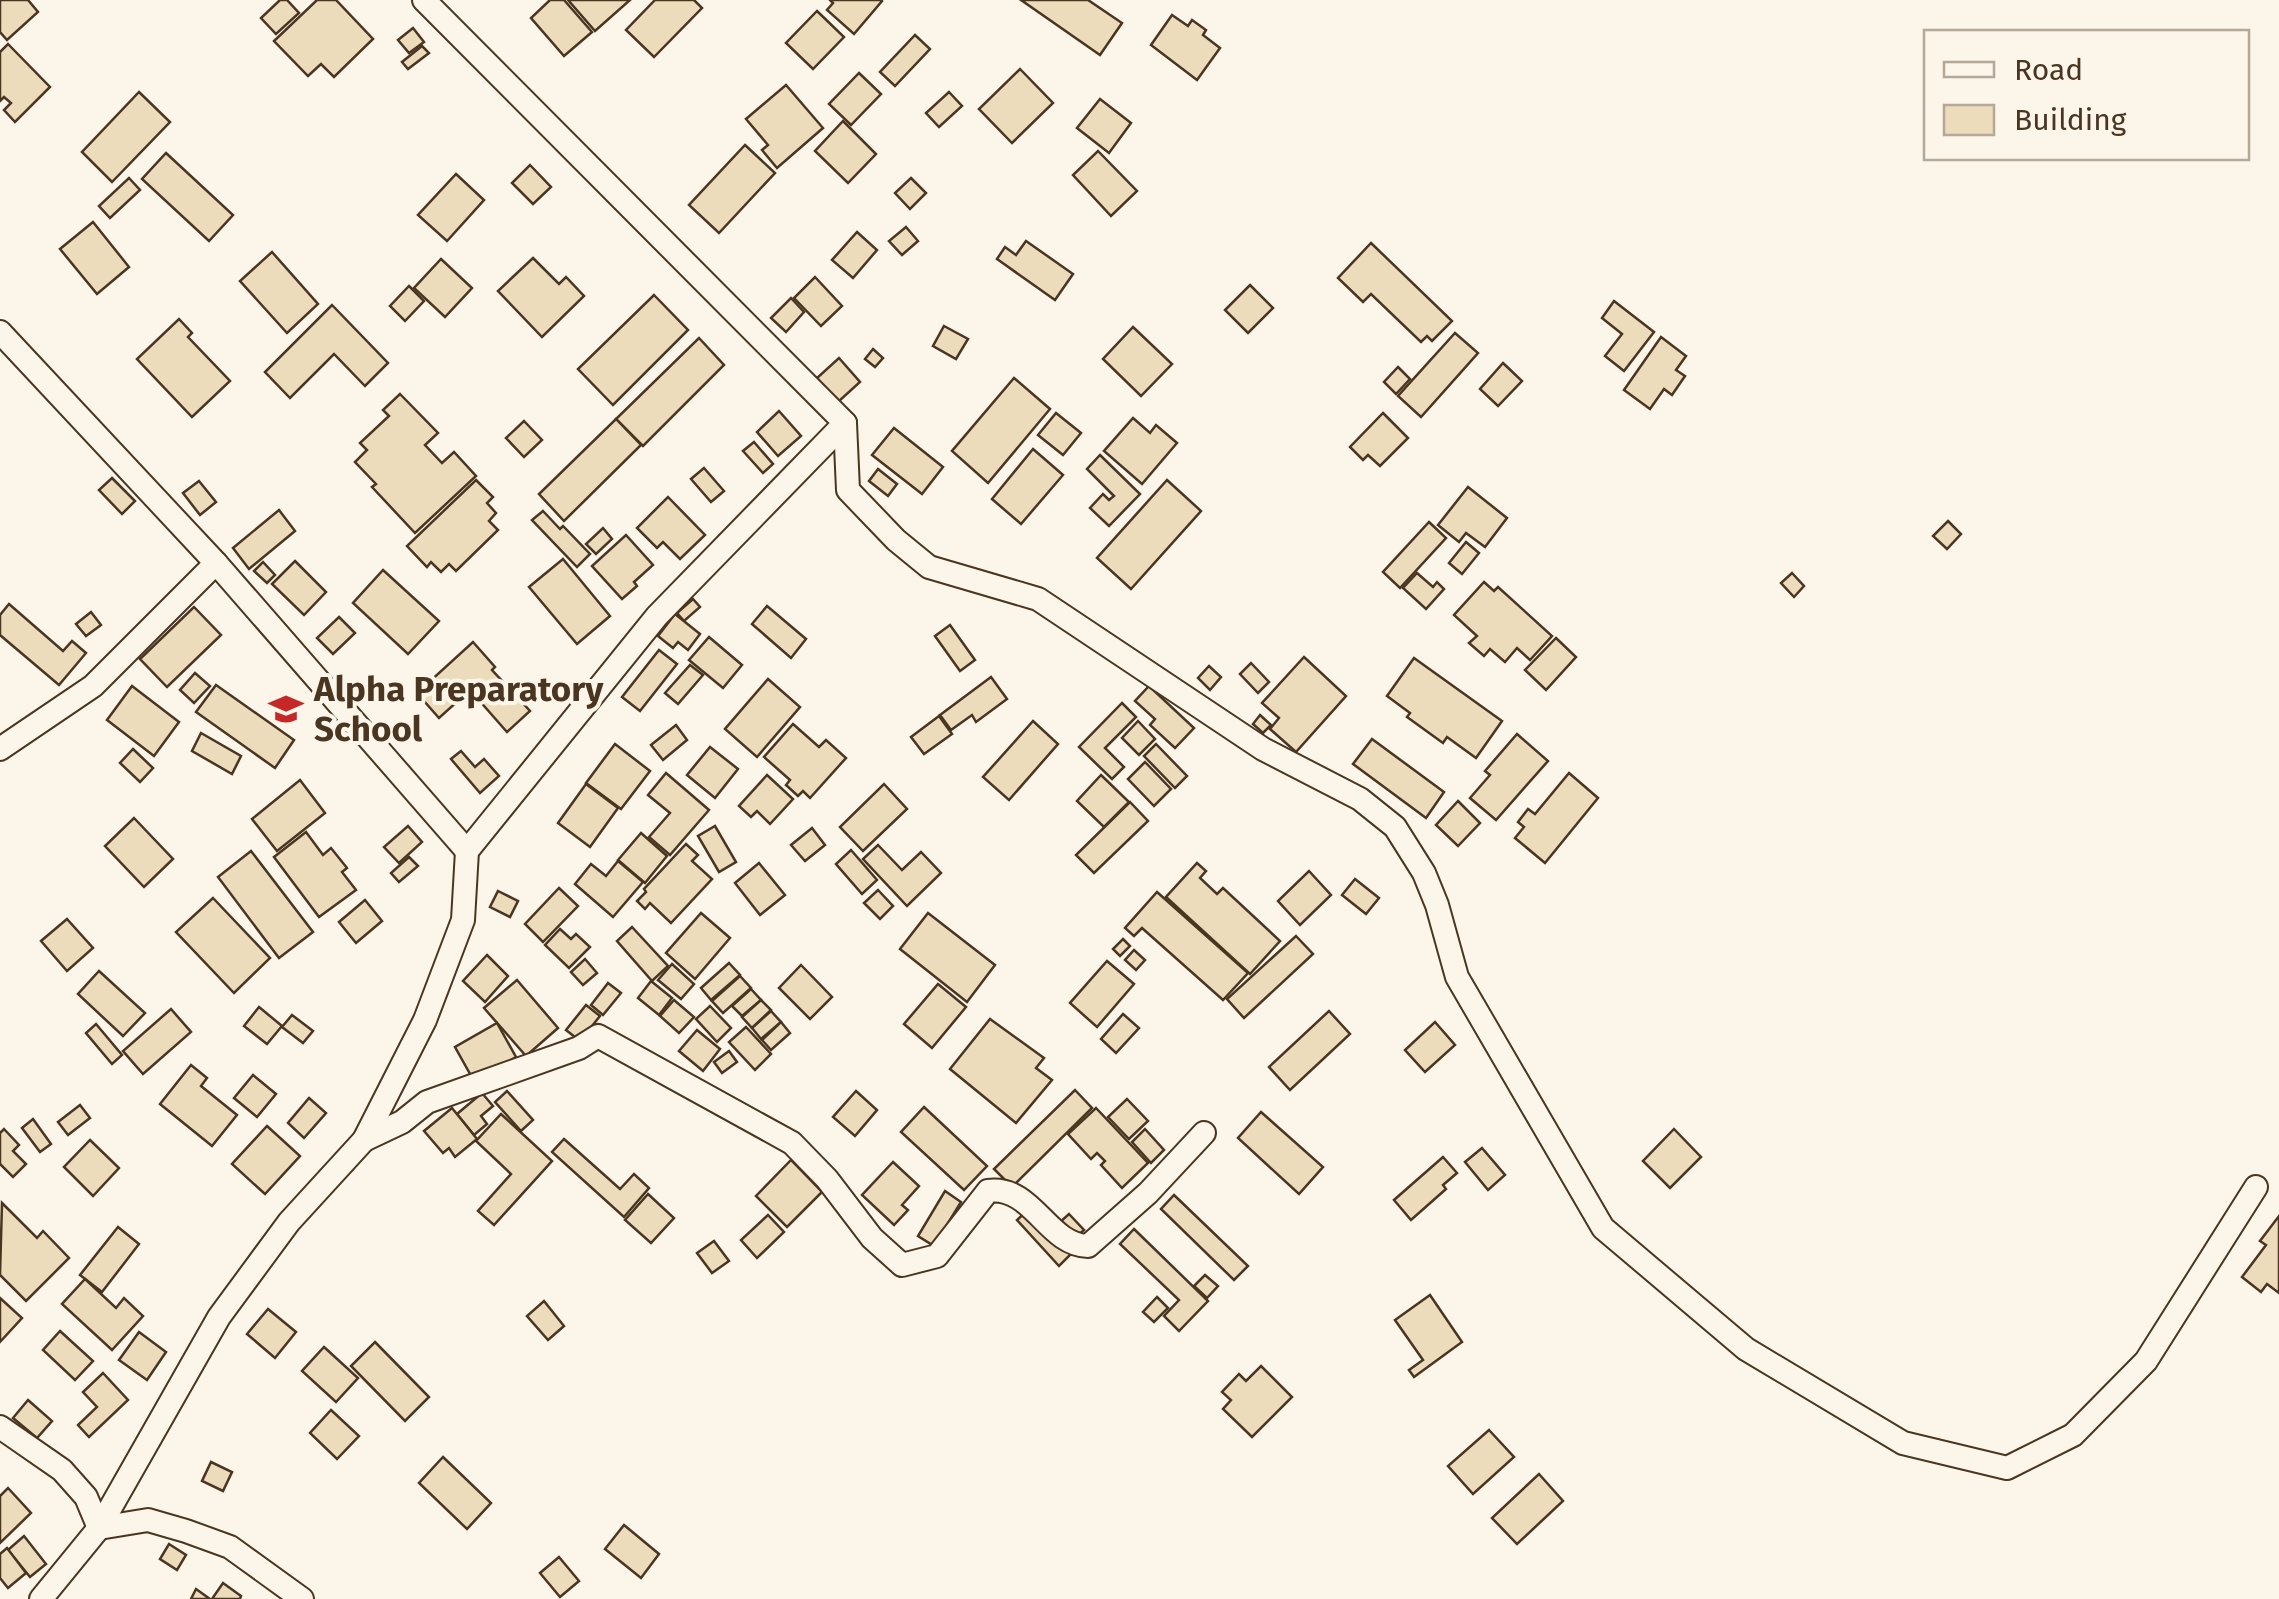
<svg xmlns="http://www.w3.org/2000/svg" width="2279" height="1599" font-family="'Fira Sans',sans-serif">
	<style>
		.building { fill: #ecdcbc; stroke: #4a3520; stroke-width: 2.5 }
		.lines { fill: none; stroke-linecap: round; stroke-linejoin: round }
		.street-casing { stroke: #4a3520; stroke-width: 26 }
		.street { stroke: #fbf6e9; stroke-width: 22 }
		.labels { text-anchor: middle; stroke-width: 8; stroke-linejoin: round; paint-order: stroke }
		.poi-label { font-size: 35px; font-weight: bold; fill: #4a3520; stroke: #fbf6e9; text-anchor: start }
	</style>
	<rect width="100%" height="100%" fill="#fbf6e9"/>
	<g class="building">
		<path d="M0,0h28l10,12 -31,28 -7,-8z"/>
		<path d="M280,0h7l12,13 -23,21 -15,-16z"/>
		<path d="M317,0h19l37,39 -39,38 -13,-13 -13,12 -34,-35z"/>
		<path d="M550,0h14l28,32 -28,24 -33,-38z"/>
		<path d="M568,0h62l-35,31z"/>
		<path d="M655,0h39l8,8 -48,49 -28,-27z"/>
		<path d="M830,0h51l1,1 -28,33 -27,-24 6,-7z"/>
		<path d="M1021,0h67l34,23 -22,32z"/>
		<path d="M817,11l27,26 -31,32 -27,-26z"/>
		<path d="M1172,15l16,11 4,-6 14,10 -3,5 17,13 -23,32 -46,-35z"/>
		<path d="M413,28l11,14 -15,11 -11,-13z"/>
		<path d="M915,35l15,14 -35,37 -15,-14z"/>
		<path d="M8,44l42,43 -35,35 -11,-12 7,-7 -7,-6 -4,4v-49z"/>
		<path d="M422,46l7,7 -21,16 -6,-7z"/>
		<path d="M1020,69l33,34 -41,40 -33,-34z"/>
		<path d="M859,73l22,21 -30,31 -22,-21z"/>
		<path d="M786,85l37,43 -46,40 -15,-18 6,-5 -22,-26z"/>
		<path d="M139,92l31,30 -58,60 -30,-30z"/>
		<path d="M949,92l13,14 -23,21 -13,-14z"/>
		<path d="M1100,99l31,24 -22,30 -32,-25z"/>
		<path d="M843,121l33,33 -28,29 -33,-32z"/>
		<path d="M745,145l30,28 -56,60 -30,-28z"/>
		<path d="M1098,151l39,40 -26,25 -38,-41z"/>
		<path d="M166,153l67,62 -24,26 -67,-62z"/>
		<path d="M530,165l21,22 -18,17 -21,-21z"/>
		<path d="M456,174l28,26 -37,41 -29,-26z"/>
		<path d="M129,178l11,12 -30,28 -11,-12z"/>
		<path d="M911,178l15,15 -16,16 -15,-16z"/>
		<path d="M93,222l36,45 -32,27 -37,-45z"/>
		<path d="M906,227l12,14 -16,14 -13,-14z"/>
		<path d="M857,232l20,18 -24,28 -21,-18z"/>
		<path d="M1026,241l47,33 -18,26 -58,-41 8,-12 11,8z"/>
		<path d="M1371,243l81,78 -20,20 -5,-5 -6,6 -50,-48 -8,8 -25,-24z"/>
		<path d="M272,252l46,52 -31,29 -47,-52z"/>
		<path d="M533,258l26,26 7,-7 18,19 -42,41 -44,-46z"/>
		<path d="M441,259l31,29 -27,29 -31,-29z"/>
		<path d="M815,277l27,29 -21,20 -27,-28z"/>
		<path d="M1250,285l23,23 -25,25 -23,-23z"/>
		<path d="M409,286l15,15 -19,20 -15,-15z"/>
		<path d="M654,295l34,35 -75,75 -35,-36z"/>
		<path d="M791,298l13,14 -18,20 -15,-14z"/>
		<path d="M1614,301l40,31 -30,39 -19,-15 17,-22 -20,-16z"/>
		<path d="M332,305l56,58 -23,23 -31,-32 -44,44 -25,-26z"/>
		<path d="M179,319l13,14 -4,4 42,44 -38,36 -55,-58z"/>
		<path d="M944,326l24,13 -12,20 -23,-13z"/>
		<path d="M1133,327l39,37 -31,32 -38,-37z"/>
		<path d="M1455,333l23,20 -57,64 -23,-21z"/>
		<path d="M1661,337l25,19 -10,14 9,6 -13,19 -8,-6 -14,20 -26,-19z"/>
		<path d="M699,338l25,27 -81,81 -27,-27z"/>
		<path d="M873,349l10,9 -8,9 -10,-8z"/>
		<path d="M839,358l21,24 -22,20 -21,-24z"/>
		<path d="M1503,363l19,18 -24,25 -18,-17z"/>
		<path d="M1398,367l12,12 -14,15 -12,-12z"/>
		<path d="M1014,378l36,31 -62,74 -36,-32z"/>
		<path d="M400,394l38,39 -13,12 17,18 12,-11 22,24 -61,57 -43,-46 4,-3 -21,-22 12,-12 -7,-7 29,-27 -6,-6z"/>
		<path d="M779,411l22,25 -23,20 -21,-24z"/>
		<path d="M1056,413l25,20 -18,22 -25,-20z"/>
		<path d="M1383,413l25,25 -28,28 -12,-11 -5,5 -13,-13z"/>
		<path d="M1133,418l17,15 6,-8 21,18 -35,41 -38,-33z"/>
		<path d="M616,419l25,26 -77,76 -25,-27z"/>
		<path d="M524,421l18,19 -18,17 -18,-19z"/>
		<path d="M894,428l49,39 -21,27 -50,-39z"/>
		<path d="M754,442l19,22 -10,9 -20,-22z"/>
		<path d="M1033,449l30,26 -42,49 -29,-25z"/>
		<path d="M1100,455l40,39 -31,32 -19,-18 13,-14 6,6 5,-4 -27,-27z"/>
		<path d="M704,468l20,23 -13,11 -20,-23z"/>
		<path d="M878,469l19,15 -9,12 -19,-15z"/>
		<path d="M112,478l23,23 -13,13 -23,-24z"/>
		<path d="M476,480l17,17 -6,6 9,10 -7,8 9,9 -42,41 -7,-7 -8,8 -10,-10 -4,5 -20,-21z"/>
		<path d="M1167,480l34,31 -70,78 -34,-31z"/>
		<path d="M199,481l17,21 -16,13 -17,-22z"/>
		<path d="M1468,487l39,31 -22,29 -19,-14 -7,9 -21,-17z"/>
		<path d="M668,497l37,38 -25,24 -17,-17 -6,6 -20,-20z"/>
		<path d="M279,510l16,21 -46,38 -16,-21z"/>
		<path d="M543,511l17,18 3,-3 27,28 -13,13 -45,-47z"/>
		<path d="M1948,521l13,13 -14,15 -14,-13z"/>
		<path d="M1429,522l17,16 -46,50 -17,-16z"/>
		<path d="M603,528l9,11 -16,15 -10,-10z"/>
		<path d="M626,535l27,30 -19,17 3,4 -15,13 -30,-33z"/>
		<path d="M1466,542l13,11 -17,21 -13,-11z"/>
		<path d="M563,559l47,57 -33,28 -48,-57z"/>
		<path d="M295,561l31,31 -22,23 -32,-31z"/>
		<path d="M263,562l12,13 -8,8 -13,-12z"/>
		<path d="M383,570l56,51 -31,33 -55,-51z"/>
		<path d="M1417,573l16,14 4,-5 7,7 -18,20 -23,-21z"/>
		<path d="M1792,573l12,13 -10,11 -13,-14z"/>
		<path d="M1484,582l10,9 4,-4 54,49 -22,24 -13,-12 -12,14 -15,-13 -6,7 -15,-13 8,-7 -23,-21z"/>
		<path d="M693,599l7,8 -16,14 -7,-8z"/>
		<path d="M9,604l54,47 9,-10 14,12 -27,32 -59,-50v-20z"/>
		<path d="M767,606l39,33 -15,19 -39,-34z"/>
		<path d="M194,607l27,28 -54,52 -27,-28z"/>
		<path d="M91,612l10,13 -15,11 -10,-12z"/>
		<path d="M675,614l25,20 -12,16 -10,-8 -5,6 -15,-12z"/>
		<path d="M339,617l16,16 -22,21 -16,-16z"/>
		<path d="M950,625l25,35 -15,11 -25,-35z"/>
		<path d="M709,637l33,28 -19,23 -34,-28z"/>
		<path d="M1556,638l20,19 -30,33 -21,-20z"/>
		<path d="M473,642l22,25 -3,3 38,41 -23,21 -37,-42 -31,28 -22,-25z"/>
		<path d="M659,650l18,14 -37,47 -18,-14z"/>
		<path d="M1304,657l42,39 -50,56 -26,-23 9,-11 -17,-15z"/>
		<path d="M1414,658l88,63 -26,37 -29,-21 -4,6 -36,-26 3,-4 -23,-17z"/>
		<path d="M1251,663l18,19 -11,11 -18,-19z"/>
		<path d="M690,665l13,10 -25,29 -13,-11z"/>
		<path d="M1209,666l12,11 -11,13 -12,-12z"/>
		<path d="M195,673l15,13 -16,17 -14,-13z"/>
		<path d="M991,677l16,22 -31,23 -4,-7 -21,15 -11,-15z"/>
		<path d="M768,679l32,28 -43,50 -32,-28z"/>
		<path d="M216,685l78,55 -19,28 -79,-56z"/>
		<path d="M132,686l47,36 -25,34 -47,-36z"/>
		<path d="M1149,686l45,42 -19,20 -25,-23 5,-6 -20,-18z"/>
		<path d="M1122,703l14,14 -31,31 19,19 -12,12 -33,-32z"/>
		<path d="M1260,715l11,10 -8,8 -10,-9z"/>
		<path d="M939,716l13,18 -28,20 -13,-17z"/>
		<path d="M1033,721l25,23 -49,56 -26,-23z"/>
		<path d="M1138,721l17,18 -16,16 -17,-17z"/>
		<path d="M793,724l26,23 7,-7 20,18 -36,40 -7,-7 -5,5 -12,-11 4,-5 -26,-23z"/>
		<path d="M676,725l11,15 -24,20 -12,-15z"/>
		<path d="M201,733l40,23 -9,18 -40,-23z"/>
		<path d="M1517,734l31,27 -52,59 -26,-22 20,-23 -5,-4z"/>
		<path d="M1372,739l72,53 -18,26 -73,-54z"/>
		<path d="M615,744l35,27 -29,38 -35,-26z"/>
		<path d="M1156,744l31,32 -12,12 -31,-32z"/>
		<path d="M710,747l28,22 -23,29 -28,-23z"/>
		<path d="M133,749l20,19 -13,14 -20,-19z"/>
		<path d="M461,751l14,16 9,-8 15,17 -19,17 -29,-34z"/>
		<path d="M1145,762l26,27 -17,17 -26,-27z"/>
		<path d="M666,773l43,37 -39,45 -21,-18 21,-24 -22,-18z"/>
		<path d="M1569,773l29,25 -53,65 -30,-25 9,-11 -6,-5 10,-13 7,5z"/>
		<path d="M767,775l26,24 -23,25 -13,-13 -6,6 -12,-11z"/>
		<path d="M1101,775l28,27 -25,25 -27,-26z"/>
		<path d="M300,780l25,33 -48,38 -25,-32z"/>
		<path d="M586,784l32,24 -28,39 -32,-24z"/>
		<path d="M884,784l23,25 -44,42 -23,-24z"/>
		<path d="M1458,801l22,22 -22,23 -22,-21z"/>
		<path d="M1130,802l18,19 -54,52 -18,-18z"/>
		<path d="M134,818l39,41 -29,28 -39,-41z"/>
		<path d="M408,826l14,16 -23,21 -15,-16z"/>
		<path d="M715,826l21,36 -17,10 -21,-36z"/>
		<path d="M812,828l13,17 -20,16 -14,-16z"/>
		<path d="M306,832l17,23 8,-7 16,20 -5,4 14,18 -37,27 -45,-60z"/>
		<path d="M641,833l26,23 -22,27 -27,-23z"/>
		<path d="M686,844l12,11 -6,6 20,18 -41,44 -21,-20 -5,6 -8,-8 9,-9 -2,-3z"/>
		<path d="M878,845l24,25 19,-18 20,21 -34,33 -44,-47z"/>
		<path d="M851,850l26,30 -15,14 -26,-30z"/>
		<path d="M251,851l62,81 -34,26 -61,-81z"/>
		<path d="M409,857l9,9 -19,16 -8,-9z"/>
		<path d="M618,861l25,21 -30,35 -38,-33 16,-20 15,12z"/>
		<path d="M759,863l26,32 -25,20 -25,-32z"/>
		<path d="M1197,863l9,8 -6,7 17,16 6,-6 57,53 -30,33 -84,-77z"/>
		<path d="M1309,871l22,24 -31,30 -22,-24z"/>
		<path d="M1355,879l24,19 -13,16 -24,-19z"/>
		<path d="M559,888l19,18 -35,36 -18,-18z"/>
		<path d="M878,890l15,16 -13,13 -16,-16z"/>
		<path d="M498,891l20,10 -8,16 -20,-10z"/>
		<path d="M1157,892l91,81 -25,27 -81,-72 -8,8 -9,-8z"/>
		<path d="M213,898l57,60 -36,35 -58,-61z"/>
		<path d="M365,900l17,21 -26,22 -17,-21z"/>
		<path d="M701,913l29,25 -35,41 -29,-26z"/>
		<path d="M928,913l67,52 -28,37 -67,-53z"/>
		<path d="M67,919l26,29 -26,23 -26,-30z"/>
		<path d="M632,927l36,39 -16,15 -35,-40z"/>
		<path d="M560,929l11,10 5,-5 14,13 -21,21 -24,-23z"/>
		<path d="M1296,936l17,18 -69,64 -17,-19z"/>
		<path d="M1123,939l7,7 -10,10 -7,-7z"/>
		<path d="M1134,950l11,10 -9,10 -11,-10z"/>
		<path d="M487,955l21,21 -23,26 -22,-21z"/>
		<path d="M585,959l12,14 -14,12 -12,-13z"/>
		<path d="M1107,961l27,23 -37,43 -27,-24z"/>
		<path d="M729,963l11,12 -29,25 -10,-12z"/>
		<path d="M672,964l22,20 -13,15 -23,-19z"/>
		<path d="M801,965l31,32 -22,22 -31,-31z"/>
		<path d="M99,971l46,42 -22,23 -45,-42z"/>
		<path d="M740,976l11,12 -28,25 -11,-12z"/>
		<path d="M517,980l41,48 -32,28 -42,-48z"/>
		<path d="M651,981l21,17 -13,17 -21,-17z"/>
		<path d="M608,983l13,10 -18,22 -12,-10z"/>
		<path d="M938,984l28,23 -34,41 -28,-24z"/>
		<path d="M751,989l10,11 -19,16 -10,-10z"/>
		<path d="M674,1000l20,17 -15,16 -19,-17z"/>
		<path d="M761,1000l10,10 -19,18 -10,-11z"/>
		<path d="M586,1005l14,11 -20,25 -14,-11z"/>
		<path d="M710,1006l21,22 -14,14 -21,-23z"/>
		<path d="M259,1007l23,19 -15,18 -23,-18z"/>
		<path d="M171,1009l20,23 -48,42 -20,-23z"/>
		<path d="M771,1011l10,11 -20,17 -9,-11z"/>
		<path d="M1329,1011l21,23 -60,56 -21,-23z"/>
		<path d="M1123,1014l16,14 -23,25 -15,-14z"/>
		<path d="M292,1015l21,16 -10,12 -21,-16z"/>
		<path d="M990,1019l54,39 -8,10 16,12 -36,43 -66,-54z"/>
		<path d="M781,1022l9,11 -19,17 -9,-10z"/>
		<path d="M1435,1022l20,23 -30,27 -20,-22z"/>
		<path d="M497,1023l19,34 -42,24 -19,-34z"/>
		<path d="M96,1024l26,31 -10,9 -26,-31z"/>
		<path d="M746,1027l25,27 -16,16 -26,-28z"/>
		<path d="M697,1030l23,19 -17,22 -24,-20z"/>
		<path d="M729,1051l8,11 -15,11 -8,-11z"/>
		<path d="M191,1065l16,13 -6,8 36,29 -25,31 -52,-42z"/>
		<path d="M253,1075l23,19 -19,23 -23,-19z"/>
		<path d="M1075,1090l17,18 -80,79 -18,-18z"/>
		<path d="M507,1091l26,29 -12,11 -26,-29z"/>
		<path d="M856,1091l21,19 -22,26 -22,-19z"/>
		<path d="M482,1093l11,13 -12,10 6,8 -13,11 -17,-21z"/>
		<path d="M309,1098l17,15 -22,25 -16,-15z"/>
		<path d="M1127,1099l21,22 -19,18 -21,-22z"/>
		<path d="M80,1105l10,13 -22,17 -10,-13z"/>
		<path d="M924,1107l63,59 -23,24 -63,-58z"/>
		<path d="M452,1108l25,31 -22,18 -6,-9 -6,5 -19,-22z"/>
		<path d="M1096,1108l52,55 -26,25 -21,-23 4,-4 -8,-8 -6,6 -23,-25z"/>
		<path d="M1261,1112l62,55 -24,27 -61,-56z"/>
		<path d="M501,1114l51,47 -58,64 -16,-14 33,-37 -35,-33z"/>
		<path d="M33,1119l18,25 -11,8 -18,-24z"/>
		<path d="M267,1126l33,30 -35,38 -33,-30z"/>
		<path d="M4,1129l15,16 -6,6 13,13 -13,13 -13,-13v-31z"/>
		<path d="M1145,1129l19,21 -13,13 -19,-21z"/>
		<path d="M1674,1129l27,28 -31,31 -27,-27z"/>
		<path d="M564,1139l56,50 14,-15 15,14 -25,29 -72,-65z"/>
		<path d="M90,1140l29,28 -26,28 -29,-29z"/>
		<path d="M1482,1148l23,27 -17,15 -23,-28z"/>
		<path d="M1443,1157l14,16 -14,12 3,4 -35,31 -17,-20z"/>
		<path d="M791,1160l31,32 -35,35 -31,-31z"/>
		<path d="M893,1162l26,24 -17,19 6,5 -14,15 -32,-30z"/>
		<path d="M945,1191l16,11 -27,44 -16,-10z"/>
		<path d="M648,1194l26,24 -23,25 -26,-23z"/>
		<path d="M1174,1195l74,71 -14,14 -73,-71z"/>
		<path d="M2,1203l35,35 6,-7 26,27 -43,43 -26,-26z"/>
		<path d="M1029,1209l42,45 -12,12 -42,-46z"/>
		<path d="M1069,1214l15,16 -10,9 -15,-16z"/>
		<path d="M768,1215l16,17 -27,26 -16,-18z"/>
		<path d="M2279,1216v77l-12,-9 -6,8 -19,-15 24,-32 -6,-4z"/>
		<path d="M118,1227l21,17 -37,48 -22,-17z"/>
		<path d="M1134,1229l74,72 -29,30 -15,-15 15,-16 -59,-56z"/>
		<path d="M714,1241l15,20 -17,12 -15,-20z"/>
		<path d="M1205,1275l13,11 -11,12 -13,-12z"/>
		<path d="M85,1279l31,29 8,-10 19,18 -31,34 -50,-46z"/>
		<path d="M1430,1295l32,47 -48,35 -5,-7 14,-10 -28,-40z"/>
		<path d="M1157,1297l11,11 -14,14 -11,-10z"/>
		<path d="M0,1298l22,20 -22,24z"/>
		<path d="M544,1301l20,25 -16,14 -21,-24z"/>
		<path d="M268,1309l28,23 -21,26 -28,-24z"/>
		<path d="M60,1331l33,30 -18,19 -32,-30z"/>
		<path d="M139,1332l27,20 -19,28 -28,-20z"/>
		<path d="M375,1342l54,55 -24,24 -54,-55z"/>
		<path d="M324,1347l34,31 -22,24 -34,-31z"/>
		<path d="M1261,1366l31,31 -40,40 -29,-28 8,-9 -9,-8 17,-18 7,7z"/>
		<path d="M103,1373l25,27 -39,37 -11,-12 19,-18 -14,-15z"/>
		<path d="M28,1400l24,21 -15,17 -24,-20z"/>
		<path d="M331,1410l28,26 -22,23 -27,-26z"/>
		<path d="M1489,1430l25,27 -41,37 -25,-28z"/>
		<path d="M443,1457l48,46 -24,26 -48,-46z"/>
		<path d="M211,1462l21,10 -9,19 -21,-10z"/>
		<path d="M1539,1474l24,27 -46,43 -25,-26z"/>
		<path d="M8,1488l23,25 -31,30v-47z"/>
		<path d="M624,1525l35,29 -18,24 -36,-29z"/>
		<path d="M24,1536l22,28 -16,13 -22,-27z"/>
		<path d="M169,1544l17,11 -9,15 -17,-11z"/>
		<path d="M7,1548l19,25 -18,15 -8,-10v-24z"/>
		<path d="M559,1557l20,24 -19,16 -20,-24z"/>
		<path d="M223,1583l18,13 -1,3h-28z"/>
		<path d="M196,1589l14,10h-19z"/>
	</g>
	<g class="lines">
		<g class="street-casing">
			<g id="street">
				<path d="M0,332l216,231 251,288"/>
				<path d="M845,423l3,67 48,50 33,27 109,32 225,150 97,50 35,28 29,46 13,32 20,72 146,251 143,121 157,94 104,25 66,-33 73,-74 110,-174"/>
				<path d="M0,749l93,-63 123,-123"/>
				<path d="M364,1140l38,-18 25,-20 152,-54 19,-12 194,107 35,36 45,59 30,27 35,-9 51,-65c45,-6 59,54 100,55l60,-53 56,-60"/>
				<path d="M0,1427l62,43 24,27 13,31"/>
				<path d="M99,1528l49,-8 38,11 44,16 72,52"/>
				<path d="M41,1599l58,-71 120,-211 70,-95 75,-82 61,-120 38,-100 4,-69 190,-235 188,-193 -421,-423"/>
			</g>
		</g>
		<use href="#street" class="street"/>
	</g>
	<defs>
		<g id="school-bare" transform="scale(2.7)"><path d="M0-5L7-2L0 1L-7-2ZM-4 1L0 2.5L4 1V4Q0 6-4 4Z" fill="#c62828" stroke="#fbf6e9" stroke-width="2.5" paint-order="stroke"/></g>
	</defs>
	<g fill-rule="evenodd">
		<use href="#school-bare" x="286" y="709"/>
	</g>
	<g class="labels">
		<g class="poi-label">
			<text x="314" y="701">Alpha Preparatory<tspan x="314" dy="40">School</tspan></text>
		</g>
	</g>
	<rect x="1924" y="30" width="325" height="130" fill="#fbf6e9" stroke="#b4a999" stroke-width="2.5"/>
	<rect x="1944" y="62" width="50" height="15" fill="#fbf6e9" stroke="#b4a999" stroke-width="2.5"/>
	<text x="2014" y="80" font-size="30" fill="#4a3520">Road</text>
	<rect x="1944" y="105" width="50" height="30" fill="#ecdcbc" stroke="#b4a999" stroke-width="2.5"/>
	<text x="2014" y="130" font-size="30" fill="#4a3520">Building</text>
</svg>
